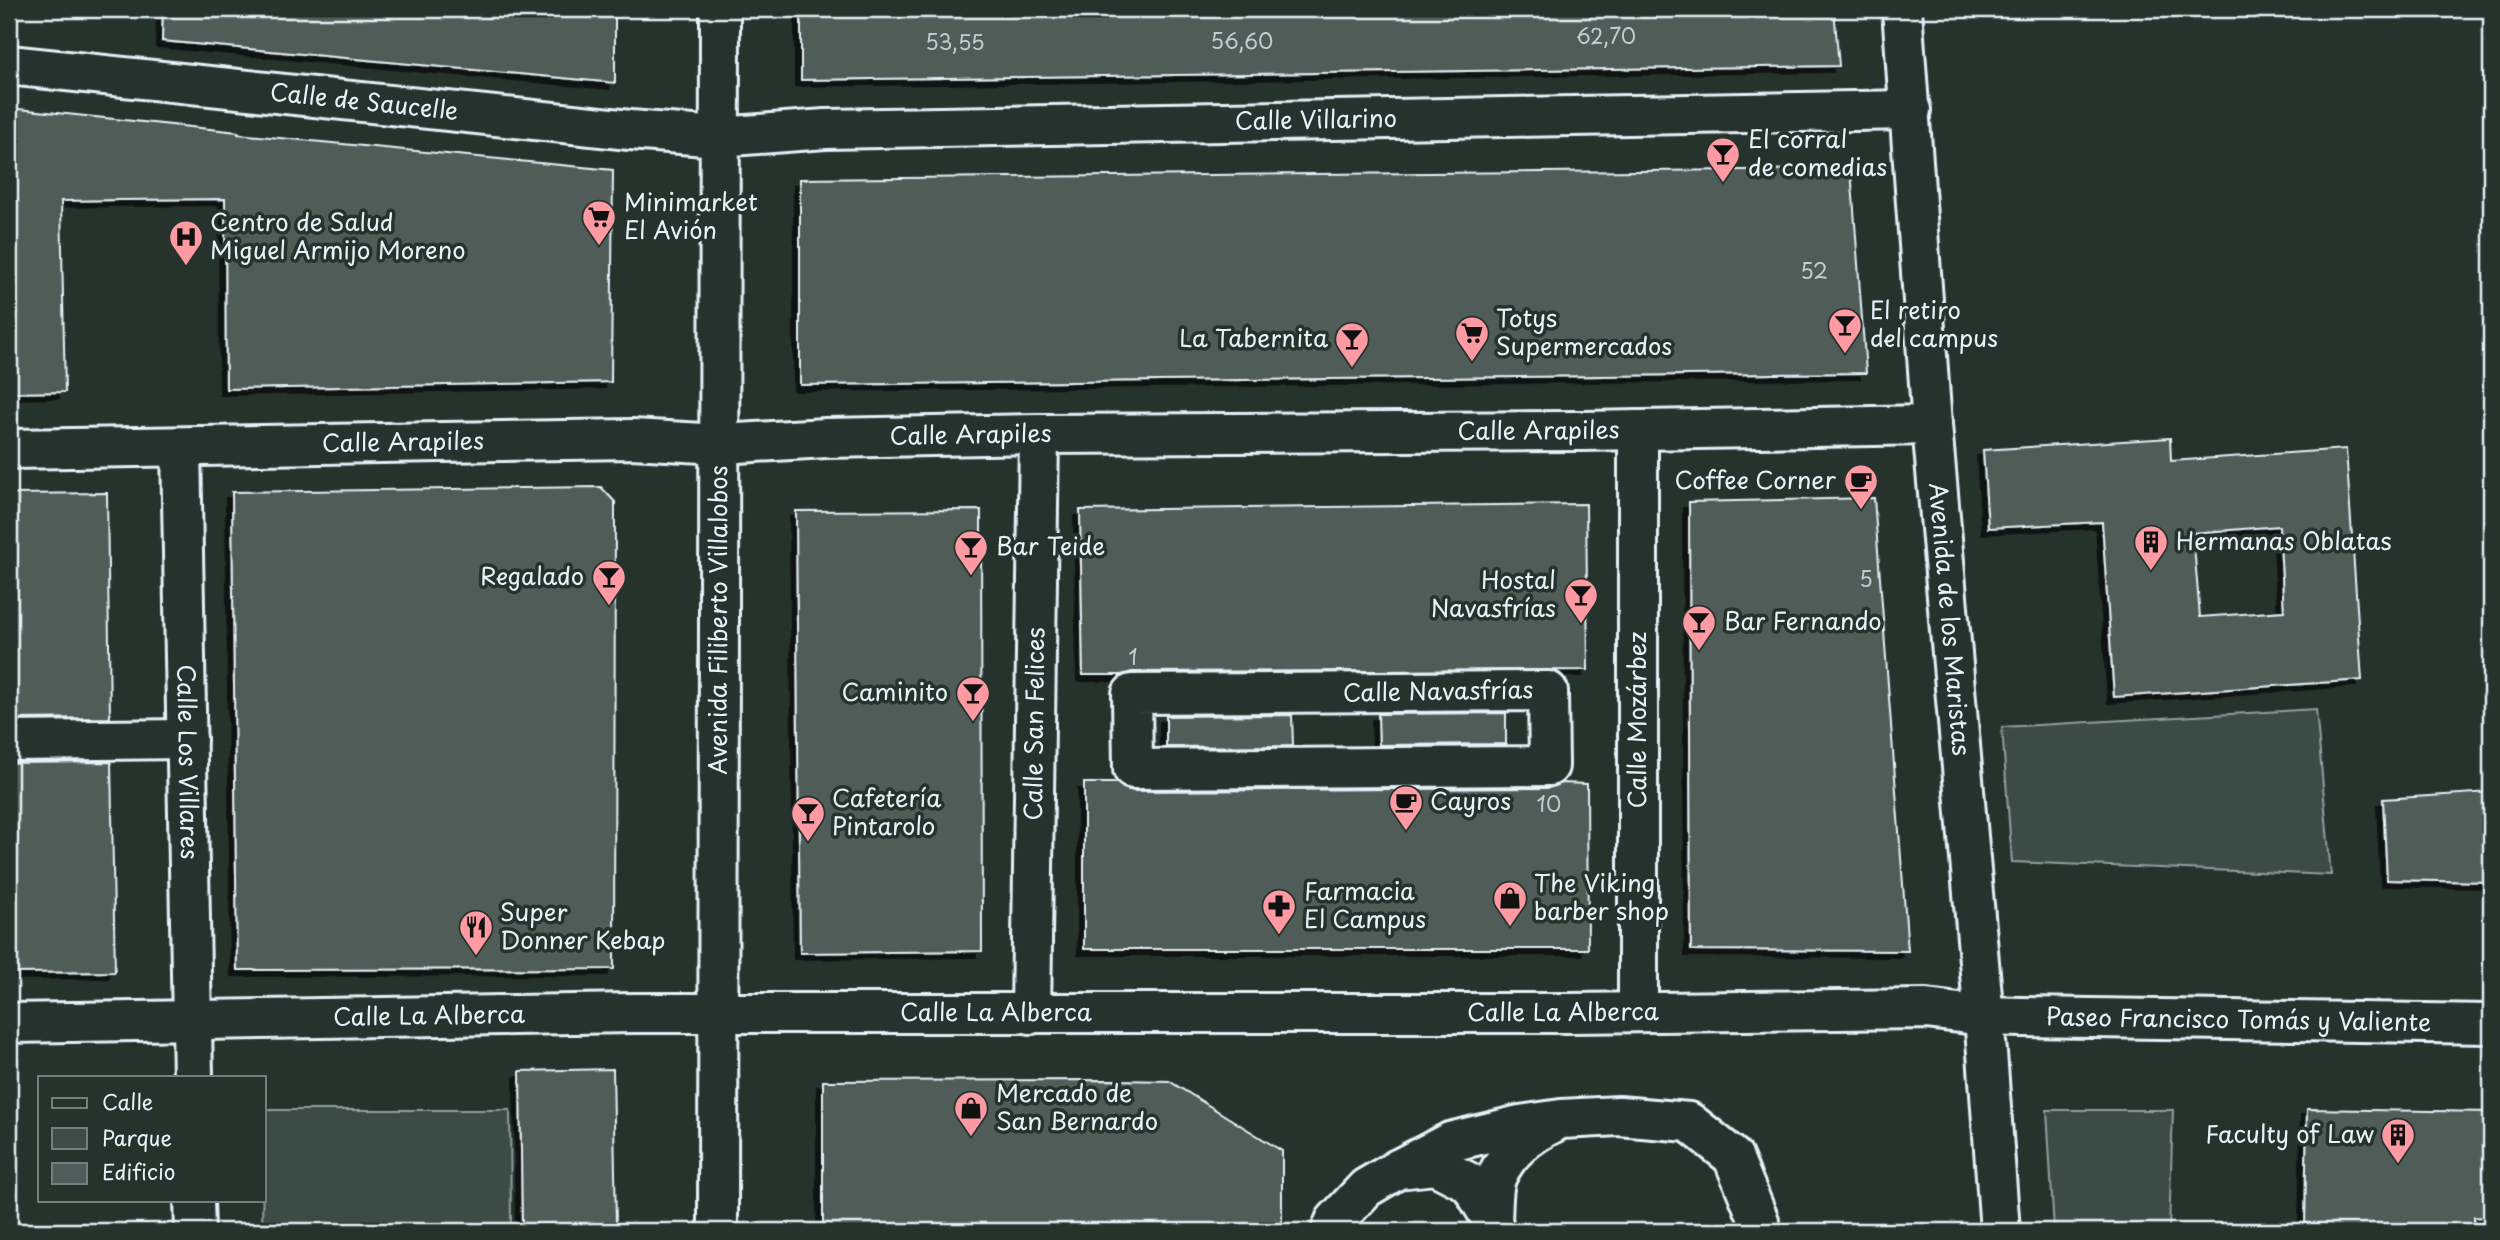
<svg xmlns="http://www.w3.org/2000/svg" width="2500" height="1240" font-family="'Playpen Sans',sans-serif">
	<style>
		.green { fill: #3e4b47; stroke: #939ea0; stroke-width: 2 }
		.building { fill: #505c59; stroke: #e8f1f8; stroke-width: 2; fill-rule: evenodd; filter: url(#shadow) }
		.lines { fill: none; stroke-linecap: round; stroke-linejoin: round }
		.minor-casing { stroke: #e8f1f8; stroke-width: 44 }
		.major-casing { stroke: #e8f1f8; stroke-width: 44 }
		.minor { stroke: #26332d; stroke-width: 38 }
		.major { stroke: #26332d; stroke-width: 38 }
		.labels { text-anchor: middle; stroke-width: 7; stroke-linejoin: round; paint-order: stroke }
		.number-label { font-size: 21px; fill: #c2ccd0 }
		.street-label { font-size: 24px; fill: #e8f1f8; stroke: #26332d }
		.poi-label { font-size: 24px; fill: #e8f1f8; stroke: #26332d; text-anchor: start }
	</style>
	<defs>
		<filter id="shadow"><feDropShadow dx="-6" dy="6" stdDeviation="0" flood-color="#0009"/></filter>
	</defs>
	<rect width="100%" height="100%" fill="#26332d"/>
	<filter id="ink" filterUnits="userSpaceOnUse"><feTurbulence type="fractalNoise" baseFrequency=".0143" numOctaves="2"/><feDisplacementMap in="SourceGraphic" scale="14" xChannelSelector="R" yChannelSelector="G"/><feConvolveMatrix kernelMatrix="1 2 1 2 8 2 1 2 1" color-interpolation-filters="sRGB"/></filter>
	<g filter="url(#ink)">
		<g class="green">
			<path d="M2316,709l15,166 -319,-13 -10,-135z"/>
			<path d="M264,1110h246l1,121h-249z"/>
			<path d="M2047,1110h126l-4,121h-115z"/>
		</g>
		<g class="building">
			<path d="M163,9h452v74l-453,-42z"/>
			<path d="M801,9h1033l5,57 -1038,14z"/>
			<path d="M9,108l229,24v2l375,36 -2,212 -385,7 -1,-190 -105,1 -59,1 4,191 -56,1z"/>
			<path d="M1851,169l15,204 -1066,12v-206z"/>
			<path d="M2170,438l1,23 175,-12 16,231 -248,17 -12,-175 -114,6 -5,-78zM2279,526l5,85 -84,6 -7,-84z"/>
			<path d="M601,487l14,15 -1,467 -377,1 -5,-478z"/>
			<path d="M107,493l3,225 -101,1v-225z"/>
			<path d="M1874,498l34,453 -217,-1 -2,-448z"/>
			<path d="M1586,504l2,166 -456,2 -11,3h-38l-3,-165z"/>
			<path d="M981,510l1,441 -182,2 -4,-442z"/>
			<path d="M1506,713v31l-127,1 -1,-31z"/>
			<path d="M1292,715l1,31 -127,1v-31z"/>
			<path d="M111,762l4,210 -106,1v-210z"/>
			<path d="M1084,783h33l6,5 10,3 416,-3 13,-5 25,1 1,165h-504z"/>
			<path d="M2491,792v90l-104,-2 -4,-81z"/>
			<path d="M613,1069l3,155 -94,1 -2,-154z"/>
			<path d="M1117,1080l52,1 113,70v80h-459v-150z"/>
			<path d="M2307,1109l184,3v106l-17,-1v14h-169z"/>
		</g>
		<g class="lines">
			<g class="minor-casing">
				<g id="minor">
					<path id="s1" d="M9,65l621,65 89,7 106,-8 1086,-19"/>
					<path d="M1638,430v581"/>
					<path id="s2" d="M181,447l12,630"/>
					<path id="s3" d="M9,449l623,-10 89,5 105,-6 213,-4 543,-3 350,-6"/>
					<path d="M1548,691l1,75 -416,3 -1,-75z"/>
					<path d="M9,741l178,-2"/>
					<path id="s4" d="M1031,1014l8,-580"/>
					<path id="s5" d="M9,1023l624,-10h937l356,-4 58,7 38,1 469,7"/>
					<path d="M1398,1169l52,-27 70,-17 41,-6 58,-3 70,6 44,35 26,64v10"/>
					<path d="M194,1200l1,31"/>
					<path d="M1492,1220c1,-13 0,-33 5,-44 11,-25 33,-42 56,-53"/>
					<path d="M1331,1231l4,-10 31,-33 32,-19 37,-4 35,18 22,37 3,11"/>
				</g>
			</g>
			<g class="major-casing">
				<g id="major">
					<path id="s6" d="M1902,9l30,416 55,628 13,178"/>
					<path id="s7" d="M718,1231l2,-1222"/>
				</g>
			</g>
			<use href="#minor" class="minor"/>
			<use href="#major" class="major"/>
		</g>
	</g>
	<defs>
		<g id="bar-pin" transform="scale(1.75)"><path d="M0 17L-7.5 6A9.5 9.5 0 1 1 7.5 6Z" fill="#ff9aa2" stroke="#26332d"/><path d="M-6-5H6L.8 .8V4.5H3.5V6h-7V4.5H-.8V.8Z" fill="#111"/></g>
		<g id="supermarket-pin" transform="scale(1.75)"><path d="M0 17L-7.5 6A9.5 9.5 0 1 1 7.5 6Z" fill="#ff9aa2" stroke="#26332d"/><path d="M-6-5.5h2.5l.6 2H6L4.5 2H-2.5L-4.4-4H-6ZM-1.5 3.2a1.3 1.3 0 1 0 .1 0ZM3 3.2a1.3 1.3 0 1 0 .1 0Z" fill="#111"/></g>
		<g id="hospital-pin" transform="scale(1.75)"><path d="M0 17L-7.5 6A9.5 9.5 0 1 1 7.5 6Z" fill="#ff9aa2" stroke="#26332d"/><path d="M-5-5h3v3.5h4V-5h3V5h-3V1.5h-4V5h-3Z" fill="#111"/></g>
		<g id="cafe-pin" transform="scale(1.75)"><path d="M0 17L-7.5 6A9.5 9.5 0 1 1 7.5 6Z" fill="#ff9aa2" stroke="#26332d"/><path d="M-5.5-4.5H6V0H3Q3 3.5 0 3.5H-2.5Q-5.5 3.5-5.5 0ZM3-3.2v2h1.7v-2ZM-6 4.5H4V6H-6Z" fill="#111"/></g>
		<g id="building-pin" transform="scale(1.75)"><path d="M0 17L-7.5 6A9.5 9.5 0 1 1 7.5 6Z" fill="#ff9aa2" stroke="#26332d"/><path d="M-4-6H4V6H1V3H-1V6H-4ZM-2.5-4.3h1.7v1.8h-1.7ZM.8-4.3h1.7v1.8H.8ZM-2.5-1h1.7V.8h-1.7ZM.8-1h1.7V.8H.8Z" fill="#111"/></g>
		<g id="shop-pin" transform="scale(1.75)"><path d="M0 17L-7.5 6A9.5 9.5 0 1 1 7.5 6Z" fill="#ff9aa2" stroke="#26332d"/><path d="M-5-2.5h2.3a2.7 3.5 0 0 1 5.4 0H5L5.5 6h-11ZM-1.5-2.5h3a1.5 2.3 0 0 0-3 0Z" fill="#111"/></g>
		<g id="pharmacy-pin" transform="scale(1.75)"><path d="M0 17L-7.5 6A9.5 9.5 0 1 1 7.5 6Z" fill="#ff9aa2" stroke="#26332d"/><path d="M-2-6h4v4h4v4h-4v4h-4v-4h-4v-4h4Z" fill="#111"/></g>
		<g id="restaurant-pin" transform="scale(1.75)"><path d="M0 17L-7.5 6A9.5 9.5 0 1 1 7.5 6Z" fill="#ff9aa2" stroke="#26332d"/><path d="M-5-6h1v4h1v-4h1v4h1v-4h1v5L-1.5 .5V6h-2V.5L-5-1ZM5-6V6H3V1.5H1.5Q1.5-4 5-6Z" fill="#111"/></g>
	</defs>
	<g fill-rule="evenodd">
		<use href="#bar-pin" x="1723" y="154"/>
		<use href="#supermarket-pin" x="599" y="217"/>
		<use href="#hospital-pin" x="186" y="237"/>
		<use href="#bar-pin" x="1845" y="325"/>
		<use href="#supermarket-pin" x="1472" y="333"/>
		<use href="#bar-pin" x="1352" y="339"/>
		<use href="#cafe-pin" x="1861" y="481"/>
		<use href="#building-pin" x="2151" y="542"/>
		<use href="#bar-pin" x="971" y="547"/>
		<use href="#bar-pin" x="609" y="577"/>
		<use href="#bar-pin" x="1581" y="595"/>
		<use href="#bar-pin" x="1699" y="622"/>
		<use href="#bar-pin" x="973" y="693"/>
		<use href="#cafe-pin" x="1406" y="802"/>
		<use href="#bar-pin" x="808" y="813"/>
		<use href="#shop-pin" x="1510" y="898"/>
		<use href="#pharmacy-pin" x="1279" y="906"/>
		<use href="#restaurant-pin" x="476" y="927"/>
		<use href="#shop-pin" x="971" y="1108"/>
		<use href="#building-pin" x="2398" y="1135"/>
	</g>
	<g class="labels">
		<g class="number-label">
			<text x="1606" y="44">62,70</text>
			<text x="1242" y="49">56,60</text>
			<text x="955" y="50">53,55</text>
			<text x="1814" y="279">52</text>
			<text x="1866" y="587">5</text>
			<text x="1133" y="665">1</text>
			<text x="1549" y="812">10</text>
		</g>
		<g class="street-label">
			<text dy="8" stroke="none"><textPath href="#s1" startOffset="357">Calle de Saucelle</textPath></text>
			<text dy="8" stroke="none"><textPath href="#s1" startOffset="1311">Calle Villarino</textPath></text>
			<text dy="8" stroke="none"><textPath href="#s3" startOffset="1530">Calle Arapiles</textPath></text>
			<text dy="8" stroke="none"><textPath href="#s3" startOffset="962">Calle Arapiles</textPath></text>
			<text dy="8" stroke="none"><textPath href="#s3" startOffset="394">Calle Arapiles</textPath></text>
			<text dy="8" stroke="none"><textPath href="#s7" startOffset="611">Avenida Filiberto Villalobos</textPath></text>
			<text dy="8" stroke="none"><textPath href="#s6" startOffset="612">Avenida de los Maristas</textPath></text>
			<text transform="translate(1438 692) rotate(-1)" y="8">Calle Navasfrías</text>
			<text transform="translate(1638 720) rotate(-90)" y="8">Calle Mozárbez</text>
			<text dy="8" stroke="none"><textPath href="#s4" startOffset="290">Calle San Felices</textPath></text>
			<text dy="8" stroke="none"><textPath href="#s2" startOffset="315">Calle Los Villares</textPath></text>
			<text dy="8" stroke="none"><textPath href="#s5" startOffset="1554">Calle La Alberca</textPath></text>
			<text dy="8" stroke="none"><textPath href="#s5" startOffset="987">Calle La Alberca</textPath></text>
			<text dy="8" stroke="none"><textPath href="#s5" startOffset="420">Calle La Alberca</textPath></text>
			<text dy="8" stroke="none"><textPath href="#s5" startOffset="2230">Paseo Francisco Tomás y Valiente</textPath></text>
		</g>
		<g class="poi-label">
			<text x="1748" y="148">El corral<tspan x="1748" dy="28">de comedias</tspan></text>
			<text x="624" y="211">Minimarket<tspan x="624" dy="28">El Avión</tspan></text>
			<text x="210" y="231">Centro de Salud<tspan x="210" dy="28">Miguel Armijo Moreno</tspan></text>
			<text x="1870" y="319">El retiro<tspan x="1870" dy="28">del campus</tspan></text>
			<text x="1496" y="327">Totys<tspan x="1496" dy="28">Supermercados</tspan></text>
			<text x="1328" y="347" text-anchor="end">La Tabernita</text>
			<text x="1836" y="489" text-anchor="end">Coffee Corner</text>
			<text x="2176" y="550">Hermanas Oblatas</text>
			<text x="996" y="555">Bar Teide</text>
			<text x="584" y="585" text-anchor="end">Regalado</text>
			<text x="1556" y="589" text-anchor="end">Hostal<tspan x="1556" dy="28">Navasfrías</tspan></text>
			<text x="1724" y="630">Bar Fernando</text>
			<text x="948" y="701" text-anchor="end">Caminito</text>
			<text x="832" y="807">Cafetería<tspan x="832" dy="28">Pintarolo</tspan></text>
			<text x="1430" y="810">Cayros</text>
			<text x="1534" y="892">The Viking<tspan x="1534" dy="28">barber shop</tspan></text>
			<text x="1304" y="900">Farmacia<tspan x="1304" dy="28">El Campus</tspan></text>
			<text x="500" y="921">Super<tspan x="500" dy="28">Donner Kebap</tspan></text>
			<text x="996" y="1102">Mercado de<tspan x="996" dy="28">San Bernardo</tspan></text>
			<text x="2374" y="1143" text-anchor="end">Faculty of Law</text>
		</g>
	</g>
	<rect width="2500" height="1240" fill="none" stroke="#26332d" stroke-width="35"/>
	<rect x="18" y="18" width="2465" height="1205" fill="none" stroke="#e8f1f8" stroke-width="2.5" filter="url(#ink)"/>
	<rect x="38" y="1076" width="228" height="126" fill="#26332d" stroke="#747f7e" stroke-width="2"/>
	<rect x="52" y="1098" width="35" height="10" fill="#26332d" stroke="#747f7e" stroke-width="2"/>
	<text x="102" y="1110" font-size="21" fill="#e8f1f8">Calle</text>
	<rect x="52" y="1128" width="35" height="21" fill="#3e4b47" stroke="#747f7e" stroke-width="2"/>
	<text x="102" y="1146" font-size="21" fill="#e8f1f8">Parque</text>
	<rect x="52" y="1163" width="35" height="21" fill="#505c59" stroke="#747f7e" stroke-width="2"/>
	<text x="102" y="1180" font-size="21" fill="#e8f1f8">Edificio</text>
</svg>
